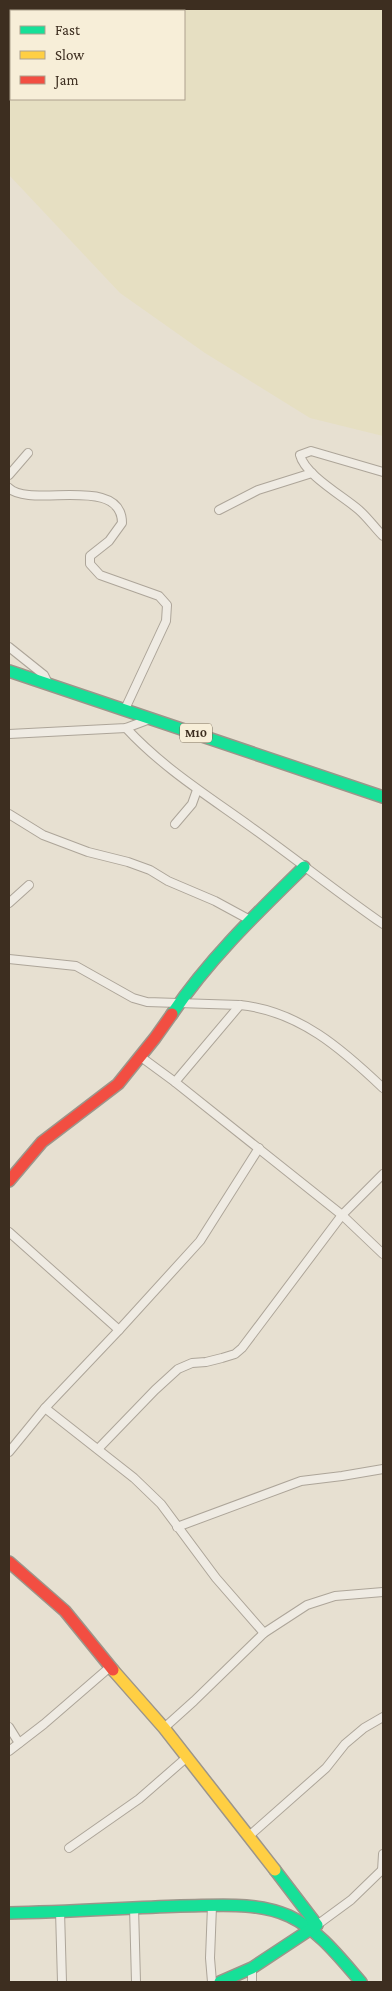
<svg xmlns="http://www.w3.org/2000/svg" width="392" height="1991" font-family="'Crimson Pro',serif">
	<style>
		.farmland { fill: #e6dfc2; fill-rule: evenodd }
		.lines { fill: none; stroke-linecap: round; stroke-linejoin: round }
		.street-casing { stroke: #ada599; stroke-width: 10 }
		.fast-casing { stroke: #9c958a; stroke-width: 14 }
		.slow-casing { stroke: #9c958a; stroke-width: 14 }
		.jam-casing { stroke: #9c958a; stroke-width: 14 }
		.street { stroke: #efebe3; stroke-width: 8 }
		.fast { stroke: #16e098; stroke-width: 11 }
		.slow { stroke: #ffcf43; stroke-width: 11 }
		.jam { stroke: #f24e42; stroke-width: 11 }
		.labels { text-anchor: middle; stroke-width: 4; stroke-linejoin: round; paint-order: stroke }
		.shield { fill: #f7eed8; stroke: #756857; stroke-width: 1 }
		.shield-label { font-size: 12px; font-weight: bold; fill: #3d2e20 }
	</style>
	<rect width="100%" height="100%" fill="#e7e0d1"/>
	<path class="farmland" d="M9,9h374v427l-73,-18 -105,-65 -85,-60 -111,-118zM11,11h173v88h-173z"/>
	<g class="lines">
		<g class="street-casing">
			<g id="street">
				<path d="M383,472l-72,-21 -11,4c5,20 43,41 59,55 9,8 16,18 24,26"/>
				<path d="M9,475l19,-22"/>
				<path d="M9,488c21,21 113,-14 113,35l-13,18 -19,15v8l10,11 59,21 8,9 -1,16 -41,88"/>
				<path d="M219,510l39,-20 54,-17"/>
				<path d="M9,647l35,28 4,8"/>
				<path d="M126,728c37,40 82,68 125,99 45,32 87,66 132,97"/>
				<path d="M9,734l117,-6 24,-9"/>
				<path d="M9,814l34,21 45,17 40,10 22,8 18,11 47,20 35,19"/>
				<path d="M175,824l17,-20 5,-14"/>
				<path d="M9,903l20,-18"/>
				<path d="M9,959l67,7 57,32 14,4 93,3c59,6 102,44 143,83"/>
				<path d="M240,1005l-65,77 167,133 41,39"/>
				<path d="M141,1057l34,25"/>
				<path d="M9,1232l110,98"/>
				<path d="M45,1408l89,70 27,26 55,74 48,55"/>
				<path d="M98,1449l57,-59 23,-21 14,-6 14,-1 16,-4 13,-4 7,-6 100,-133 41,-41"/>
				<path d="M9,1452l36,-44 74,-78 81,-89 59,-93"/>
				<path d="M177,1527l124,-46 41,-5 41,-7"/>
				<path d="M9,1727l10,16"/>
				<path d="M164,1728l30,-27 70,-68 43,-28 28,-9 48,-4"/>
				<path d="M9,1751l35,-27 66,-57"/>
				<path d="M249,1836l77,-68 19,-24 19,-16 19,-11"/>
				<path d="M69,1848l70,-49 47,-41"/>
				<path d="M382,1871l1,-17"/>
				<path d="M134,1907l2,75"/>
				<path d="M60,1911l2,71"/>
				<path d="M317,1925l34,-25 32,-31"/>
				<path d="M252,1968v14"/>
				<path d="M212,1982l-2,-24 2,-52"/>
			</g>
		</g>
		<g class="fast-casing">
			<g id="fast">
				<path d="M9,671l374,126"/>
				<path d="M172,1014c37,-55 85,-101 132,-147"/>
				<path d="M9,1913c57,-1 114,-5 171,-7 36,0 75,-5 109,10 30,14 51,42 72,66"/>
				<path d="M220,1982l32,-14 65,-43 -42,-55"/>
			</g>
		</g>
		<g class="slow-casing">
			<path id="slow" d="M113,1670l51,58 111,142"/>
		</g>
		<g class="jam-casing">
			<g id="jam">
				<path d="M9,1181l33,-39 76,-58 37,-46 17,-24"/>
				<path d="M9,1562l56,49 48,59"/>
			</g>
		</g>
		<use href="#street" class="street"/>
		<use href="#fast" class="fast"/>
		<use href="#slow" class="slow"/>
		<use href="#jam" class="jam"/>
	</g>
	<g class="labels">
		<rect class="shield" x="180" y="723.5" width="32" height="19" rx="4"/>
		<g class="shield-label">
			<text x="196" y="737">M10</text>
		</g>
	</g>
	<rect width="392" height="1991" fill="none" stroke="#3d2e20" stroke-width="20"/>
	<rect x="10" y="10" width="175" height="90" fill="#f7eed8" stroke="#ada18e"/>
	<rect x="20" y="26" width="25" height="8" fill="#16e098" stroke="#ada18e"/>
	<text x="55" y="35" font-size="15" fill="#3d2e20">Fast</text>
	<rect x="20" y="51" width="25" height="8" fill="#ffcf43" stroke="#ada18e"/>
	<text x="55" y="60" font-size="15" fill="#3d2e20">Slow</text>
	<rect x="20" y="76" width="25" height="8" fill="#f24e42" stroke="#ada18e"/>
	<text x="55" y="85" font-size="15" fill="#3d2e20">Jam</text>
</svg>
